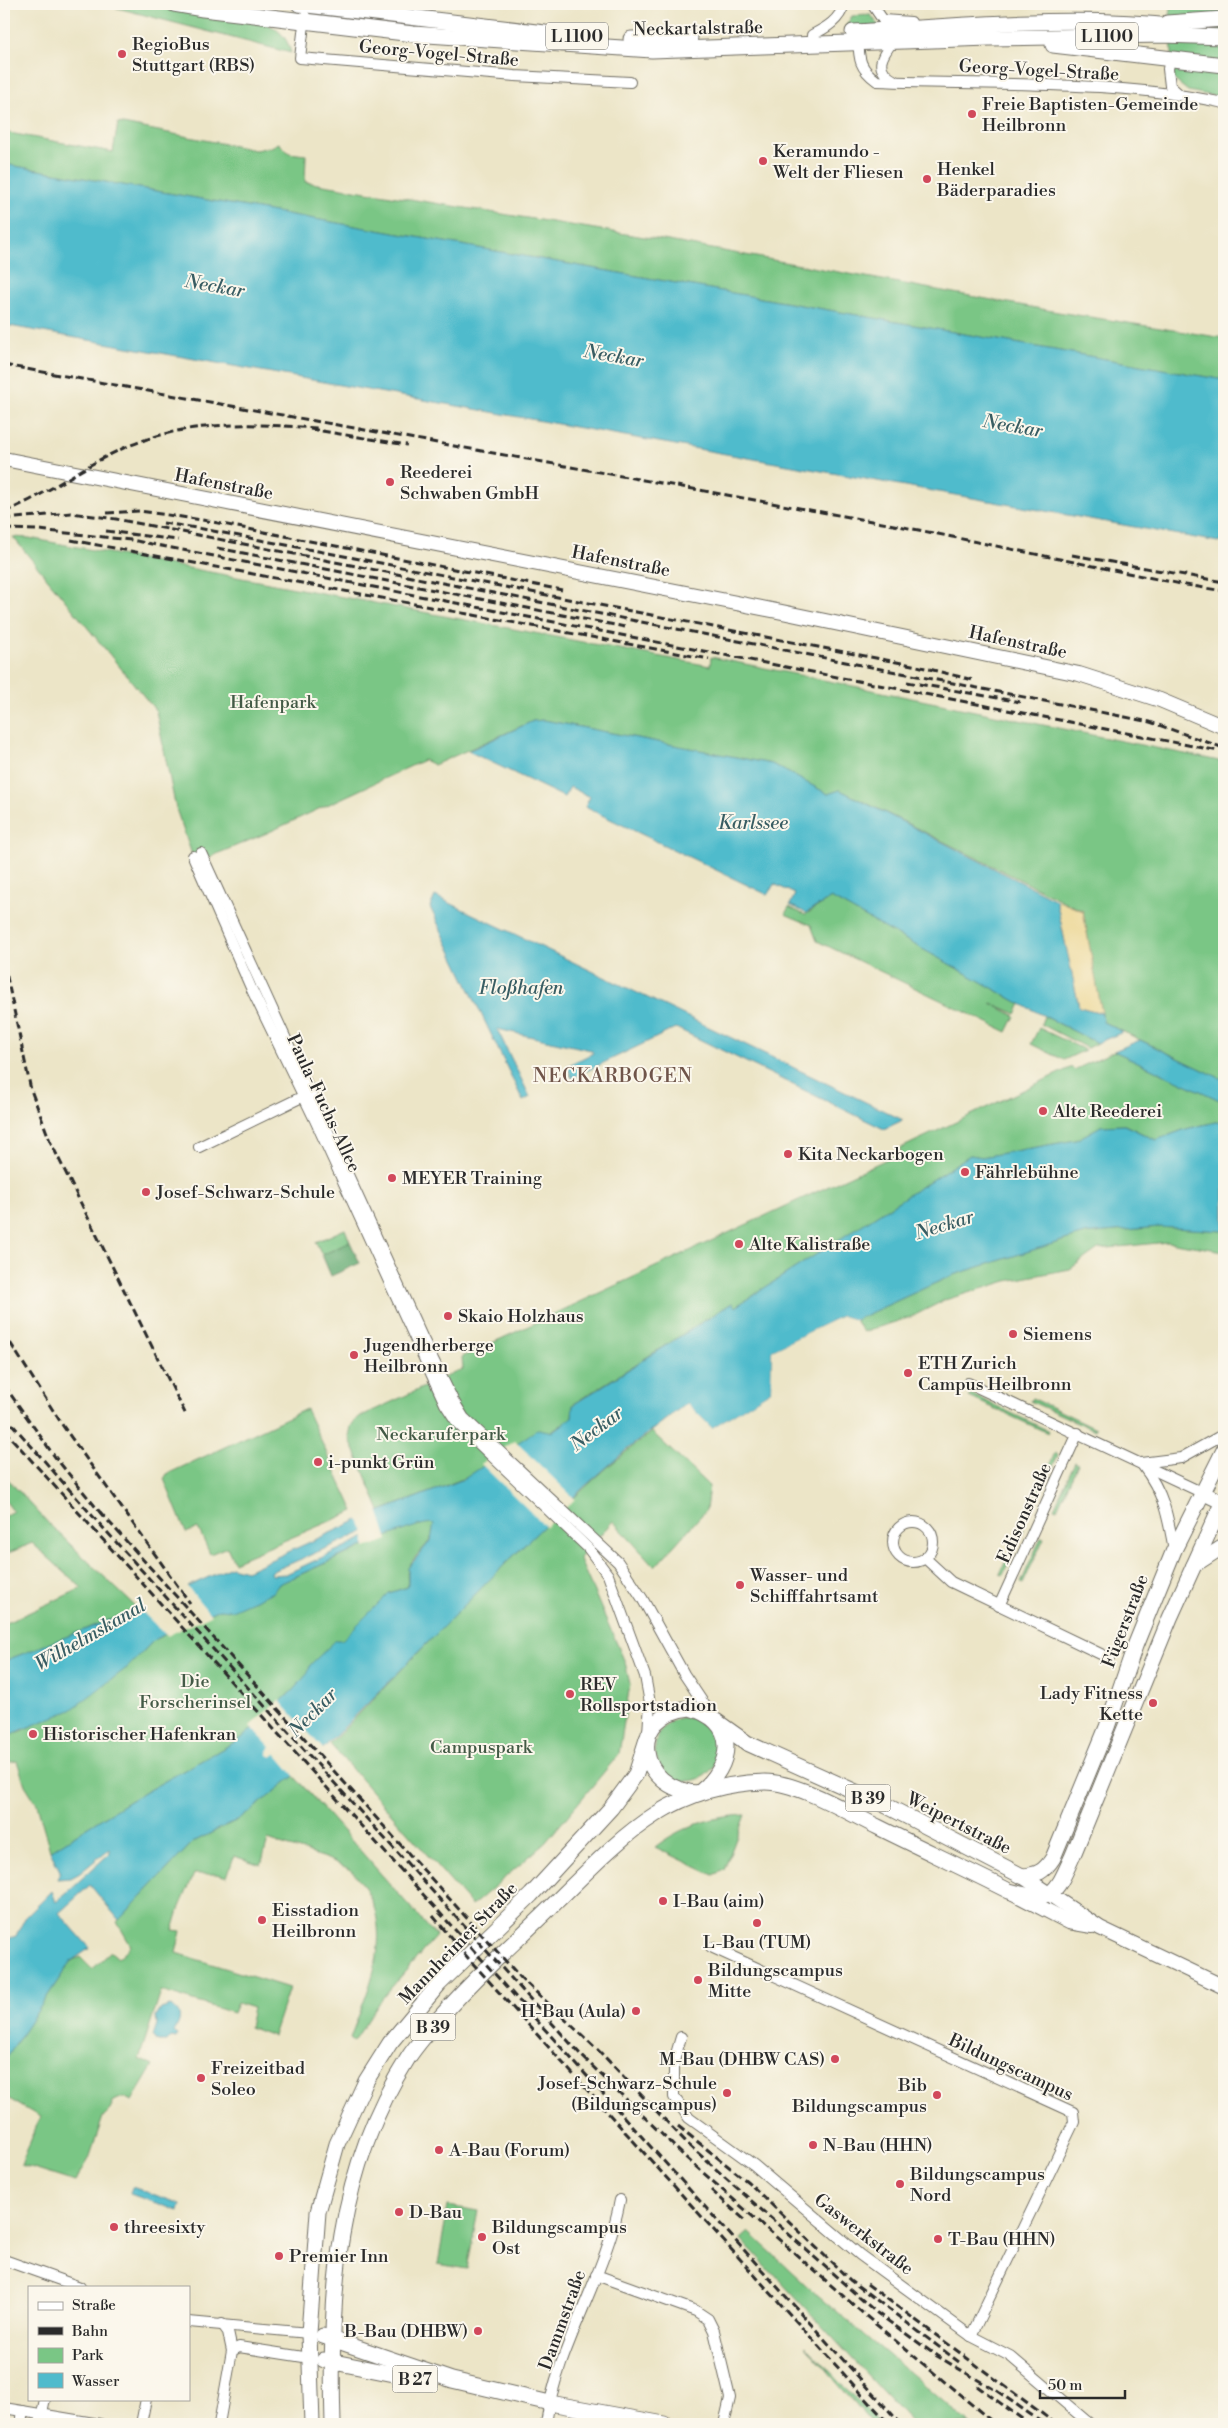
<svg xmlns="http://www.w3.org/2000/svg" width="1228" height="2428" font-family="'Libre Bodoni',serif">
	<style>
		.green { fill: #7ac685; stroke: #527858 }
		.forest { fill: #63ab72; stroke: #476b4e }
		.sand { fill: #eeda9e; stroke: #8c8264 }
		.water { fill: #50bbcc; stroke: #3e737c; fill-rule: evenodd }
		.pier { fill: #ece5c7 }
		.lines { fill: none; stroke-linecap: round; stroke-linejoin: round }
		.street-casing { stroke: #6f6c62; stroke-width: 12 }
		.secondary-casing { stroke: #6f6c62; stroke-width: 16 }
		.primary-casing { stroke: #6f6c62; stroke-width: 17 }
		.street { stroke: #fff; stroke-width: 10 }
		.secondary { stroke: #fff; stroke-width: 14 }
		.primary { stroke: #fff; stroke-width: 15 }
		.rail { stroke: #2b2b2b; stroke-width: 3; stroke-dasharray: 8 4; stroke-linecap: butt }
		.poi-dot { fill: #d1495b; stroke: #fbf7ec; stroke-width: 2 }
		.labels { text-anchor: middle; stroke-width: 4; stroke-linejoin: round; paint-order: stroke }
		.shield { fill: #fbf7ec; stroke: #696865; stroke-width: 1 }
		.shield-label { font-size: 16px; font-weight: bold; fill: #2b2b2b }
		.street-label { font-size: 18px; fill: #2b2b2b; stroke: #fbf7ec }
		.poi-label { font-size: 18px; fill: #2b2b2b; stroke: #fbf7ec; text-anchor: start }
		.park-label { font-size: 18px; fill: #435a46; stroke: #fbf7ec }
		.water-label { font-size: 19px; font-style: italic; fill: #385d63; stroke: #fbf7ec }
		.neighbourhood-label { font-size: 19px; letter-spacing: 1px; fill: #70554a; stroke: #fbf7ec }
	</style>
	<rect width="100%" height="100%" fill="#fbf7ec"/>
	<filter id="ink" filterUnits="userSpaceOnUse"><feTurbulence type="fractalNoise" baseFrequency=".02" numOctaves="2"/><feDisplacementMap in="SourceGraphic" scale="10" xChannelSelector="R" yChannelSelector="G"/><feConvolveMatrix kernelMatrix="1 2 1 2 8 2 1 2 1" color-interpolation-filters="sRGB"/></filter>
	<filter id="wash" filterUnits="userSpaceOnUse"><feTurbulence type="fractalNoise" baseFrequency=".0096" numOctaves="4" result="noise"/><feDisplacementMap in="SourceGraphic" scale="20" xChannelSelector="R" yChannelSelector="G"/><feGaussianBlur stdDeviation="1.12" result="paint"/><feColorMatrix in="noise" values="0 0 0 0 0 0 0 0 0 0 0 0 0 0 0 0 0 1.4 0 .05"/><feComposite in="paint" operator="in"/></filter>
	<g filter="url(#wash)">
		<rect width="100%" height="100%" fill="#ece5c7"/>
		<g class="green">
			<path d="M102,4h42l119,17c15,9 24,14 28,32z"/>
			<path d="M1170,4h54v94l-36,-7 -15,-12z"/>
			<path d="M871,15l8,11 -34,2 7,-12z"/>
			<path d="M118,123l137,27 16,-3 8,-4 10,10 17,2 -1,27 358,58 395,72 166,26v42l-1220,-216v-32l109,20z"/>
			<path d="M13,537l16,1 681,128 1,-9 513,105v318l-121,-58 -20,-111 -243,-121 -12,4 -56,-30 -228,-44 -11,1 -99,44 -10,-5 -157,73 -72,30 -19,-54 -20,-98z"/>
			<path d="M831,898l190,106 -5,10 -25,-11 24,13 -8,16 -190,-91 -6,-16 -26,-11 4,-7 16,8z"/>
			<path d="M1044,1016l53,27 -10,5 -46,-24z"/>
			<path d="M1039,1028l46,22 -21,10 -33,-16z"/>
			<path d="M1114,1051l110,51v18l-38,9 -30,11 -31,-15 -24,1 -25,14 -94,17 -12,-2 -235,152 -3,-4 -159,101 -1,13c-56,44 -126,69 -192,94l-31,-74 2,-11 6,-8 106,-49 -1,-12 440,-205 -3,-3 173,-82 2,3z"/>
			<path d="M1158,1227l66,4v20l-56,-9 -70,7 -28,20 -63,12 -62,19 -34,17 -48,15 -8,-12 98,-45 131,-41z"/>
			<path d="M345,1229l5,13 -28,13 -6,-13z"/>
			<path d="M971,1394l78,37 -1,2 -79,-36z"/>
			<path d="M1032,1398l64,30 -1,2 -65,-29z"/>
			<path d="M306,1409l48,102 -120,51 -7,-15 -17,7 -12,-26 -12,5 -22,-54 3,-5z"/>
			<path d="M652,1432l57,54 -3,24 -51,57 -42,-46 -34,37 46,104 5,22 -11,70 -74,89 -73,63 -142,-162c69,-71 136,-143 208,-212 37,-35 72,-70 114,-100z"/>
			<path d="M1055,1453l3,2 -21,46 -3,-2z"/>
			<path d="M1075,1462l3,2 -21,45 -3,-1z"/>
			<path d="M4,1475l46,50 88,84 -134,52v-37l78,-36 -50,-45 -28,12v-39l9,-5 -9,-12z"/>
			<path d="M430,1522l4,2c2,19 -18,27 -25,43 -3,5 -1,14 -1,20l-19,6 -96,97 -51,48 -111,62 -81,51 -13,-47 -12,-19 -8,-24 -13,2v-26l18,-6 77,-44 29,-20 27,-28 64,-30 54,-17 6,-8 92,-41 46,-19z"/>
			<path d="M1021,1527l3,2 -21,46 -3,-1z"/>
			<path d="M1041,1537l3,1 -21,46 -2,-1z"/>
			<circle cx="687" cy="1749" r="32"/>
			<path d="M294,1776l142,160 -52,60 -30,45 -4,-3c17,-46 44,-98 17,-147 -5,-8 -11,-18 -20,-23 -23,-13 -54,-19 -79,-28l-7,25 -27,-9 -7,21 -10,-3h-23l-14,33 -7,23 8,1 -5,22 113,35 -16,48 -24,-9 4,-19 -16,-5 -4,10 -72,-22 -22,68 14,7 -21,35 -9,-4 -9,4 -4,9 -7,7 -14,42 -14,23 -54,-17 19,-48 -36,-21v-35l67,-100 9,-4 12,12 19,-17 7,6 13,-12 -14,-24 76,-80 50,-25z"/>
			<path d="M745,1815l-21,55 -11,5 -58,-28c27,-21 56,-30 90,-32z"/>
			<path d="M448,2206l30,5 -11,58 -29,-5z"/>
			<path d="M749,2232l57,53 164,139h-57l-172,-185z"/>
			<path d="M805,2345l75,79h-8z"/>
		</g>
		<path class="forest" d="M350,1242l10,21 -29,13 -9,-21z"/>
		<path class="sand" d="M1056,900l27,11 19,102 -23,-6z"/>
		<g class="water">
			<path d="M4,164l1220,216v163l-1220,-218z"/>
			<path d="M544,720l228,44 56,30 12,-4 216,110 23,107 23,6 1,9 20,10 -26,11 -76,-39 -190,-106 -25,15 -16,-8 5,-11 -21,-10 -6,11 -183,-88 5,-10 -20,-10 -6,10 -96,-46 65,-30z"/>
			<path d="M435,896l468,224 -19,9 -208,-101 -104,50 -5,-12 26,-13 -2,-3 -94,-21 33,68 -7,4 -93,-194z"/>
			<path d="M1140,1040l84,40v22l-110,-51z"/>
			<path d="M1224,1120v111l-66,-4 -74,7 -131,41 -98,45 -13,-4 -70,34 -1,41 -59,37 -25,-25 -62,48 -42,37 -78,76 -201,204 -61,49 -50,25 -74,78 -29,-35 -31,28 31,35 -19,13 -67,100v-121l12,-4 9,-18 27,-27 4,11 54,-49 -1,-4 -29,24 -9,5 -14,1 3,-8 -10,-20 81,-51 111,-62 51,-48 15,-17 2,-8 26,-25h6l47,-47 19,-6v-19l23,-28 3,-16c-13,-7 -134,51 -155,60l-6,8 -41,18 -13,-1 -64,30 -27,28 -57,43 -67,27v-76l134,-52 93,-42 15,4 117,-53 101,-39 74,-50 15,3 19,-15 1,-12 159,-102 3,4 235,-152 12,2 94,-17 25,-14 23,-1 32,15 30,-11zM366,1531l2,5 -82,38 -14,1 -1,-3z"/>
			<path d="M170,2006c14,6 10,16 4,26l4,3 -2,3 -5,-1 -4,5h-9l-5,-6 4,-12 -1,-7 5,-8z"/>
			<path d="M132,2187l49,17 -2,7 -49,-17z"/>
		</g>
		<g class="pier">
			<path d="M842,1316l13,4 -3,2 -9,-4 -68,33 -2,41 -60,38h-3l-23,-23 -16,12 -1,-2 17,-14 25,25 59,-37 1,-41z"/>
			<path d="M515,1441l60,58 -29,28 -65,-63z"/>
			<path d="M378,1510l10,30 -23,8v-14l-7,-16z"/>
			<path d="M185,1584l26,31 -44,21 -31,-30z"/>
			<path d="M279,1700l46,51 -29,27 -20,-24 -4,3 -4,-2 -1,-4 3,-4 -20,-21z"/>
		</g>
	</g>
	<g filter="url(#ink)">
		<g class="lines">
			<g class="street-casing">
				<g id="street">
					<path d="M872,4l11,16 28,2"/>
					<path d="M305,16l-5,42 215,18 115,6"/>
					<path d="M812,35c14,-7 28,-15 32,-31"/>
					<path d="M858,38c1,21 1,30 19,43 116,5 233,-2 347,22"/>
					<path d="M893,41c-12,16 -20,28 2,40"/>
					<path d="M1170,58l-2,11 2,17 10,9"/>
					<path d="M201,853l222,486 30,61 11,18 154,144 24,36 42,76 28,42"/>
					<path d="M193,856l59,134 63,130 130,284 13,20 130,124 20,27 37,101 5,27 -2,30"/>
					<path d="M199,1147l109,-53"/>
					<path d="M968,1383l235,110"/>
					<path d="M1141,1463l40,-5 43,-24"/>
					<path d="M1143,1466c21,27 25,51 31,84"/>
					<circle cx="913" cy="1542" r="20"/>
					<path d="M925,1558l26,24 158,76"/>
					<path d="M999,1606l79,-173"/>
					<path d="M711,1947l362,165 1,10 -103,214"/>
					<path d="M681,2037l-7,24v36l15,21 65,47 106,90 111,81 39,20 80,68"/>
					<path d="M4,2260l76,27"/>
					<path d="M596,2275l100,36 12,8 6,12 16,67 -6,26"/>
					<path d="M189,2322l120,11"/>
					<path d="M222,2324l6,8 4,19"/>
					<path d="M4,2408l96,16"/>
					<path d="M21,2424l2,-13"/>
					<path d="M40,2424l5,-25"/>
					<path d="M141,2424l5,-25"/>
					<path d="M219,2424l13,-73 7,-4 71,11"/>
					<path d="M546,2424c10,-76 60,-148 74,-224"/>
				</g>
			</g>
			<g class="secondary-casing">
				<g id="secondary">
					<path d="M4,459l778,153 297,62 81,26 64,27"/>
					<path d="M1203,1493l21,10"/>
					<path d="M1193,1566l31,-20"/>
					<path d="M1022,1876l78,52 124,59"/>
					<path d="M1013,1893l56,29 23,4"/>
				</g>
			</g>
			<g class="primary-casing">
				<g id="primary">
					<path d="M174,4l29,5 210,25 239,16 337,-12 174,-3 61,2"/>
					<path d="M299,4l246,29"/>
					<path d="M1167,23l57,-4"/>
					<path d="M853,32c108,-6 219,-18 326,-5"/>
					<path d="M631,39l59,-1"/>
					<path d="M1053,45l171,20"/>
					<path d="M690,1708c49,14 44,57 9,85 -63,-3 -73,-79 -9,-85z"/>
					<path d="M716,1721l31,22 140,63 135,70c15,-1 22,-4 31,-18l54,-131 28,-81 39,-96 50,-100"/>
					<path d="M323,2336l129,44 98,23 114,21"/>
					<path d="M324,2360l105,21"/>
					<path d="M312,2424l-3,-91 9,-121 19,-68 29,-63 24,-38 49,-59 92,-89 80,-87 25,-34 11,-35"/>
					<path d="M333,2424c-4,-130 3,-253 75,-366 7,-11 16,-21 24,-31 38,-46 84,-85 126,-127 63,-62 111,-116 207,-118 33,0 84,31 113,45 44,22 88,42 131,64 44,13 47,2 64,-36l97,-237 54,-119"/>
				</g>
			</g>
			<use href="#street" class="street"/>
			<use href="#secondary" class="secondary"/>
			<use href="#primary" class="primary"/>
			<g class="rail">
				<path d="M4,365l895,161 287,59 38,6"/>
				<path d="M310,429l97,16"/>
				<path d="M4,512c36,-14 68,-38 103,-56 73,-37 132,-33 211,-28"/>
				<path d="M107,513l33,-2 62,9 360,70"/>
				<path d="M4,519l67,-6 45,6 959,188 75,15 74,26"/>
				<path d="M163,523l40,6 714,137 56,14"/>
				<path d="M4,529l35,1 92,10 1088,211"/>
				<path d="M106,531l72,9"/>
				<path d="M71,540l638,119"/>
				<path d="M217,548l408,79"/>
				<path d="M1072,555l152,27"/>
				<path d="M907,682l113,20"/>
				<path d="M4,963l27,127 19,51 136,274"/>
				<path d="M4,1333l59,93 127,177"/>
				<path d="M4,1385l51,72 48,59"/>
				<path d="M4,1415l93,106 483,533 104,102 182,160 129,108"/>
				<path d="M4,1430l897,994"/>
				<path d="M100,1512l421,466 80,75 88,92 188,168 60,43 60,35 47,33"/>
				<path d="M433,1916l35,42 421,466"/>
				<path d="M678,2126l70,56 102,98 109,82"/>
				<path d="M711,2190l35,31"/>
				<path d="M867,2284l189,140"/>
				<path d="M977,2386l52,38"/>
			</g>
		</g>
	</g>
	<g class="poi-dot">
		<circle cx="122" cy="54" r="5"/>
		<circle cx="972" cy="114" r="5"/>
		<circle cx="763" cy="161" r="5"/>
		<circle cx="927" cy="179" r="5"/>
		<circle cx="390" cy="482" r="5"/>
		<circle cx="1043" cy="1111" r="5"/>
		<circle cx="788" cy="1154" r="5"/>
		<circle cx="965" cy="1172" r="5"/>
		<circle cx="392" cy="1178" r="5"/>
		<circle cx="146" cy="1192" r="5"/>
		<circle cx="739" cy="1244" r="5"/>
		<circle cx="448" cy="1316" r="5"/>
		<circle cx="1013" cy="1334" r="5"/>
		<circle cx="354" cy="1355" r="5"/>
		<circle cx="908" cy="1373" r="5"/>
		<circle cx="318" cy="1462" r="5"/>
		<circle cx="740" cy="1585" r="5"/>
		<circle cx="570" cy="1694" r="5"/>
		<circle cx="1153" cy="1703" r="5"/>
		<circle cx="33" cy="1734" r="5"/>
		<circle cx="663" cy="1901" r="5"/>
		<circle cx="262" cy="1920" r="5"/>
		<circle cx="757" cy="1923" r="5"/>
		<circle cx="698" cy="1980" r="5"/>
		<circle cx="636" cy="2011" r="5"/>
		<circle cx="835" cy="2059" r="5"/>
		<circle cx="201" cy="2078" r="5"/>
		<circle cx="727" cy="2093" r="5"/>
		<circle cx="937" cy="2095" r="5"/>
		<circle cx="813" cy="2145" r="5"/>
		<circle cx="439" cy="2150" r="5"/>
		<circle cx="900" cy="2184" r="5"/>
		<circle cx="399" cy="2212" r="5"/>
		<circle cx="114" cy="2227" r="5"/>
		<circle cx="482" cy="2237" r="5"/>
		<circle cx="938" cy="2239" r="5"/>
		<circle cx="279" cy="2256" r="5"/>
		<circle cx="478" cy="2331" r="5"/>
	</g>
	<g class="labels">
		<g class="shield">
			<rect x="546" y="22.5" width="62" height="27" rx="4"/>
			<rect x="1076" y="22.5" width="62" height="27" rx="4"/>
			<rect x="845.5" y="1784.5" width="45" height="27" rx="4"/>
			<rect x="410.5" y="2013.5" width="45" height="27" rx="4"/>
			<rect x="392.5" y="2365.5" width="45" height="27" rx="4"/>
		</g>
		<g class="shield-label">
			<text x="577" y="42">L 1100</text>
			<text x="1107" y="42">L 1100</text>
			<text x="868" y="1804">B 39</text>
			<text x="433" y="2033">B 39</text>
			<text x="415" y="2385">B 27</text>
		</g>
		<g class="street-label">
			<text transform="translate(698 28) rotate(-1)" y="6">Neckartalstraße</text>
			<text transform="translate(439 53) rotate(5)" y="6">Georg-Vogel-Straße</text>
			<text transform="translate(1039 70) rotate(3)" y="6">Georg-Vogel-Straße</text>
			<text transform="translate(224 484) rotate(11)" y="6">Hafenstraße</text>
			<text transform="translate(621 561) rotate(11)" y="6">Hafenstraße</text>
			<text transform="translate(1018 642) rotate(12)" y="6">Hafenstraße</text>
			<text transform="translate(324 1103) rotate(65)" y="6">Paula-Fuchs-Allee</text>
			<text transform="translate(1024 1513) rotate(-66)" y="6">Edisonstraße</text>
			<text transform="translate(1125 1621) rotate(-69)" y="6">Fügerstraße</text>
			<text transform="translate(959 1823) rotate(27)" y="6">Weipertstraße</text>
			<text transform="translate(458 1943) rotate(-46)" y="6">Mannheimer Straße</text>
			<text transform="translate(1011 2067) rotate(25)" y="6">Bildungscampus</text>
			<text transform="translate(864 2234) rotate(38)" y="6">Gaswerkstraße</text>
			<text transform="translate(562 2320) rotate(-70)" y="6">Dammstraße</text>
		</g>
		<g class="poi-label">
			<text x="132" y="50">RegioBus<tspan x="132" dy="21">Stuttgart (RBS)</tspan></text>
			<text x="982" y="110">Freie Baptisten-Gemeinde<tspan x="982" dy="21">Heilbronn</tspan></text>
			<text x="773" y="157">Keramundo -<tspan x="773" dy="21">Welt der Fliesen</tspan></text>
			<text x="937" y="175">Henkel<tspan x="937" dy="21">Bäderparadies</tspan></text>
			<text x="400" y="478">Reederei<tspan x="400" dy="21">Schwaben GmbH</tspan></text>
			<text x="1053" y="1117">Alte Reederei</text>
			<text x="798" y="1160">Kita Neckarbogen</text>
			<text x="975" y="1178">Fährlebühne</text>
			<text x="402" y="1184">MEYER Training</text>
			<text x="156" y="1198">Josef-Schwarz-Schule</text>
			<text x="749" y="1250">Alte Kalistraße</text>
			<text x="458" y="1322">Skaio Holzhaus</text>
			<text x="1023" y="1340">Siemens</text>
			<text x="364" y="1351">Jugendherberge<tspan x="364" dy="21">Heilbronn</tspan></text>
			<text x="918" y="1369">ETH Zurich<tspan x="918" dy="21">Campus Heilbronn</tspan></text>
			<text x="328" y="1468">i-punkt Grün</text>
			<text x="750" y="1581">Wasser- und<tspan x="750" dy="21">Schifffahrtsamt</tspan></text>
			<text x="580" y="1690">REV<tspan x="580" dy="21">Rollsportstadion</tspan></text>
			<text x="1143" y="1699" text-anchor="end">Lady Fitness<tspan x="1143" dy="21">Kette</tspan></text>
			<text x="43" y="1740">Historischer Hafenkran</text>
			<text x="673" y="1907">I-Bau (aim)</text>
			<text x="272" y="1916">Eisstadion<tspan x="272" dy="21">Heilbronn</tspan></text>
			<text x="757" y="1948" text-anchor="middle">L-Bau (TUM)</text>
			<text x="708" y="1976">Bildungscampus<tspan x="708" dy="21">Mitte</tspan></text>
			<text x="626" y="2017" text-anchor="end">H-Bau (Aula)</text>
			<text x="825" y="2065" text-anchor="end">M-Bau (DHBW CAS)</text>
			<text x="211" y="2074">Freizeitbad<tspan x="211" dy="21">Soleo</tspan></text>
			<text x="717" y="2089" text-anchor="end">Josef-Schwarz-Schule<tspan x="717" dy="21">(Bildungscampus)</tspan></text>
			<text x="927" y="2091" text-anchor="end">Bib<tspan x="927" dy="21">Bildungscampus</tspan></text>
			<text x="823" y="2151">N-Bau (HHN)</text>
			<text x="449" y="2156">A-Bau (Forum)</text>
			<text x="910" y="2180">Bildungscampus<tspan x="910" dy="21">Nord</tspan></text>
			<text x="409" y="2218">D-Bau</text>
			<text x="124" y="2233">threesixty</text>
			<text x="492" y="2233">Bildungscampus<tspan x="492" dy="21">Ost</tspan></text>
			<text x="948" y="2245">T-Bau (HHN)</text>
			<text x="289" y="2262">Premier Inn</text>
			<text x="468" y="2337" text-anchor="end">B-Bau (DHBW)</text>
		</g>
		<g class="park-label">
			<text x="273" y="708">Hafenpark</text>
			<text x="441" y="1440">Neckaruferpark</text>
			<text x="195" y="1687">Die<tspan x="195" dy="21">Forscherinsel</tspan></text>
			<text x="481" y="1753">Campuspark</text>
		</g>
		<g class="water-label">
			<text transform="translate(215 285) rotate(10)" y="7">Neckar</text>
			<text transform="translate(614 355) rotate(10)" y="7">Neckar</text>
			<text transform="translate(1013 425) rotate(10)" y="7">Neckar</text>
			<text x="753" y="829">Karlssee</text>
			<text x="521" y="994">Floßhafen</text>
			<text transform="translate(944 1224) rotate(-17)" y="7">Neckar</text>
			<text transform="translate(596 1428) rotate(-37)" y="7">Neckar</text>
			<text transform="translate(90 1634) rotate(-30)" y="7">Wilhelmskanal</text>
			<text transform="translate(312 1712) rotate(-45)" y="7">Neckar</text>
		</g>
		<g class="neighbourhood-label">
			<text x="613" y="1082">NECKARBOGEN</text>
		</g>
	</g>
	<rect width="1228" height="2428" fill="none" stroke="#fbf7ec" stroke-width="20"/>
	<rect x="28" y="2286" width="162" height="115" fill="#fbf7ec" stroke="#a8a59f"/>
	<rect x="38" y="2302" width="25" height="8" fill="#ffffff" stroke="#a8a59f"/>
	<text x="72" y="2310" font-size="15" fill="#2b2b2b">Straße</text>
	<rect x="38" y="2327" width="25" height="8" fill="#2b2b2b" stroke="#a8a59f"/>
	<text x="72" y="2336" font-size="15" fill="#2b2b2b">Bahn</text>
	<rect x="38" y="2348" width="25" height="15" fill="#7ac685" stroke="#a8a59f"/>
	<text x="72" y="2360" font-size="15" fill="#2b2b2b">Park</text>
	<rect x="38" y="2373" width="25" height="15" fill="#50bbcc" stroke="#a8a59f"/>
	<text x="72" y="2386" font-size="15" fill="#2b2b2b">Wasser</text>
	<path d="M1040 2390v8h85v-8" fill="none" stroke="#2b2b2b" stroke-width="2.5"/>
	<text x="1048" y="2390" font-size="15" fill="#2b2b2b" stroke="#fbf7ec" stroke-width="4" paint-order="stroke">50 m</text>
</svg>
